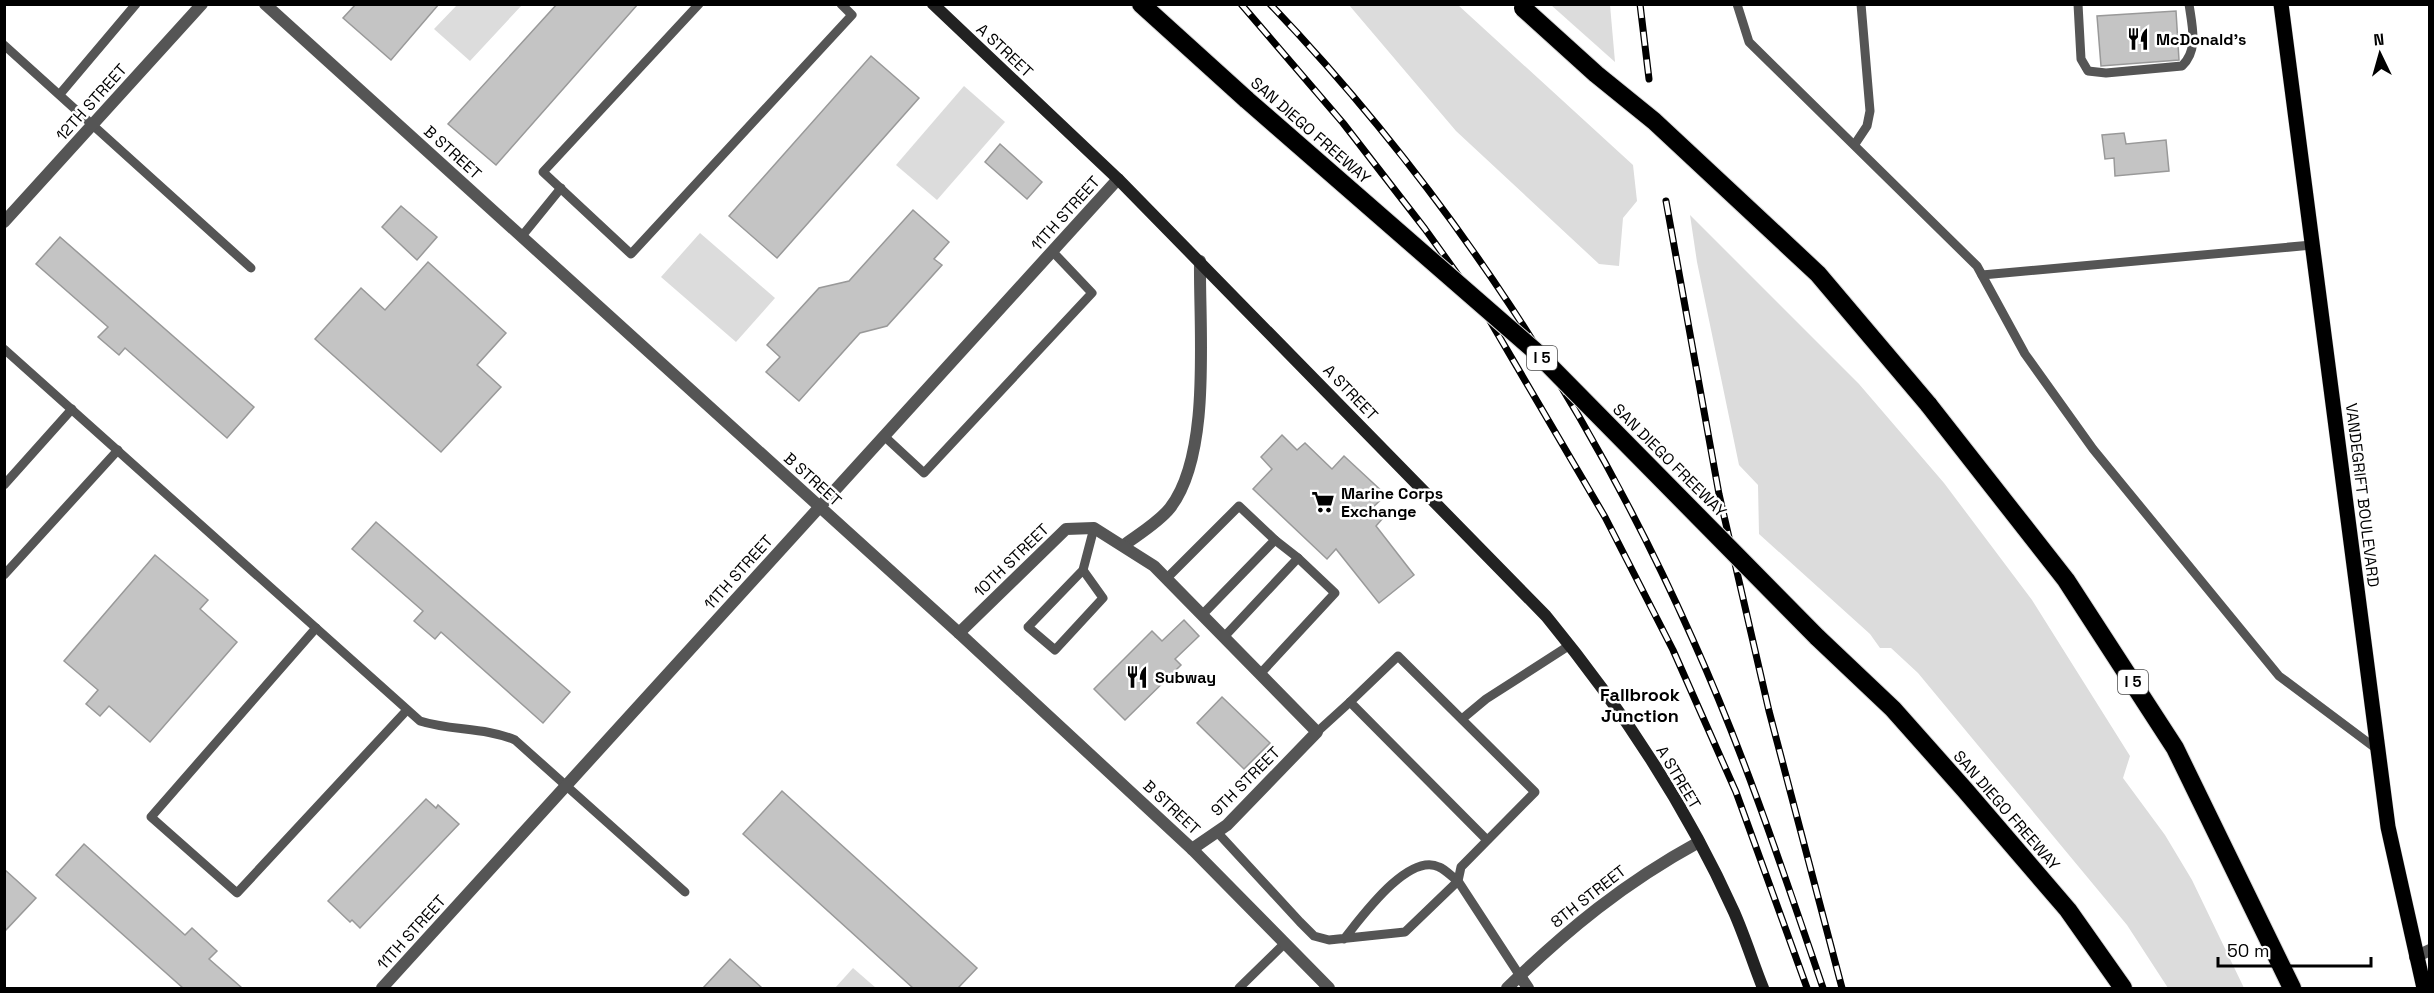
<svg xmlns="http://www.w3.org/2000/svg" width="2434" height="993" font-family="'Space Grotesk',sans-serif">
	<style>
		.green { fill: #dcdcdc }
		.building { fill: #c4c4c4; stroke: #999; stroke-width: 1.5 }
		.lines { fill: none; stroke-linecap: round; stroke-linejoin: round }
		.primary-casing { stroke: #dbdbdb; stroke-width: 16 }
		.motorway-casing { stroke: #dbdbdb; stroke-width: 20 }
		.service { stroke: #555; stroke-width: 9 }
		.minor { stroke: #555; stroke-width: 12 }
		.tertiary { stroke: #555; stroke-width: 12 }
		.secondary { stroke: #222; stroke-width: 12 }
		.primary { stroke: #000; stroke-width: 15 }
		.motorway { stroke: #000; stroke-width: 18 }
		.rail-casing { stroke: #000; stroke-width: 7 }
		.rail { stroke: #fff; stroke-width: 4.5; stroke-dasharray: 14; stroke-linecap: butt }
		.motorway-bridge-casing { stroke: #dbdbdb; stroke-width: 20; stroke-linecap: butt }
		.motorway-bridge { stroke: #000; stroke-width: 18 }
		.labels { text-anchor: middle; stroke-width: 5; stroke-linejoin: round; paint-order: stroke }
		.shield { fill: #fff; stroke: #4c4c4c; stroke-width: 1.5 }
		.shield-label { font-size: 15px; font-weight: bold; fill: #000 }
		.poi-label { font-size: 16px; font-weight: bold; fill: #000; stroke: #fff; text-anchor: start }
		.street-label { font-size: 16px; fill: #000; stroke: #fff }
		.neighbourhood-label { font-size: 18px; font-weight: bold; fill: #000; stroke: #fff }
	</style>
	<rect width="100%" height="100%" fill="#fff"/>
	<g class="green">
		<path d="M457,5v-1l65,1 -52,56 -36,-32z"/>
		<path d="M1349,5h109l175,160 4,36 -14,17 -4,48 -20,-2 -143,-133z"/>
		<path d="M1551,5h59l5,57z"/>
		<path d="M964,86l41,36 -68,78 -41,-35z"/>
		<path d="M1690,215l169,169 85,99 88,117 98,156 -7,22 42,57 27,45 52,108h-76l-41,-63 -209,-252 -27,-25h-11l-10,-14 -111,-100 -1,-49 -19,-20 -42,-203z"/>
		<path d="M700,233l75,65 -39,44 -75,-65z"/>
		<path d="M853,968l23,20h-41z"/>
	</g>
	<g class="building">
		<path d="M356,4h83l-48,56 -48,-42z"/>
		<path d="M557,4h81l-142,161 -48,-41z"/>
		<path d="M2176,11l3,49 -78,6 -4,-50z"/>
		<path d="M871,56l48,42 -142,160 -48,-42z"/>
		<path d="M2124,133l2,11 40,-4 3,31 -54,5 -1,-18 -9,1 -3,-24z"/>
		<path d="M1000,144l42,38 -15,17 -42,-37z"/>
		<path d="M401,206l36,31 -20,23 -35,-33z"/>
		<path d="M913,210l36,32 -15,17 8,6 -55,61 -27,7 -61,68 -33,-29 14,-15 -13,-12 52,-57 30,-7z"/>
		<path d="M60,237l194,170 -27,31 -102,-90 -6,7 -21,-18 10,-10 -72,-63z"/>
		<path d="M428,262l78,71 -29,32 24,22 -60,65 -126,-113 46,-51 24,22z"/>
		<path d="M1282,435l15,15 8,-7 27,26 12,-13 42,39 -15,14 11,10 -6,7 38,49 -35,28 -43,-54 -9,10 -74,-70 19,-20 -11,-12z"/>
		<path d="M376,522l194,170 -27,31 -102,-91 -6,7 -21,-18 9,-10 -71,-62z"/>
		<path d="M155,555l53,45 -8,9 37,33 -87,100 -41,-36 -9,10 -14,-12 12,-14 -34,-29z"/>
		<path d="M1184,620l15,16 -24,23 6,6 -56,55 -31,-31 58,-58 10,10z"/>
		<path d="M1222,697l48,46 -26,26 -47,-46z"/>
		<path d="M782,791l195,177 -19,20h-45l-170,-154z"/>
		<path d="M426,799l10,9 2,-3 21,19 -99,104 -8,-8 -2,2 -22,-21z"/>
		<path d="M84,844l101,91 7,-7 25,23 -8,8 33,29h-59l-127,-113z"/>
		<path d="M4,869l32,29 -32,34z"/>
		<path d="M730,959l32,29h-59z"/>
	</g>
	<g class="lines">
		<g class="primary-casing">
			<path id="primary" d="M2281,4l107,823 36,161"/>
		</g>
		<g class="motorway-casing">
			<g id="motorway">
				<path d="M1141,4l106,96"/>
				<path d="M1928,404l138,176 109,168 117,240"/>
				<path d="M1817,637l76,72 72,81 103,120 55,78"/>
			</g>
		</g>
		<g class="service">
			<path d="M699,4l-156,168 88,82 221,-239 -11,-11"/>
			<path d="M1737,4l12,38 228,224 48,88 68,95 186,227 99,74"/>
			<path d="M2078,4l3,55 7,12 18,2 76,-7c17,-16 10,-40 7,-62"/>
			<path d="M4,45l247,223"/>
			<path d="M60,94l76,-90"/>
			<path d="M1855,144l12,-18 3,-15 -9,-107"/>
			<path d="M522,236l39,-48"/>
			<path d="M1982,275l330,-30"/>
			<path d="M4,349l416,372c31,10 64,6 95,19l170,152"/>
			<path d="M884,436l40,37 168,-180 -40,-42"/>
			<path d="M4,485l68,-76"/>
			<path d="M1275,540l23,18"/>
			<path d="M1083,570l20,28 -48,52 -27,-23 55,-57 11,-42"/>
			<path d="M4,575l114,-125"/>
			<path d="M1167,578l72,-72 36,34 -73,75"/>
			<path d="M316,628l-165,189 86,76 170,-183"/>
			<path d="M1224,637l74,-79 37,35 -75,81"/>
			<path d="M1462,719l24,-20 84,-54"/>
			<path d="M1317,732l33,-30"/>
			<path d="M1217,832l83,90 14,14 15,4 76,-8 53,-51c-6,-4 -12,-11 -19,-14 -31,-15 -78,51 -95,72"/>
			<path d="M1487,840l-137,-138 48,-46 137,136 -74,75 -3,14 62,95"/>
			<path d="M1239,988l46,-45"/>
		</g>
		<g class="minor">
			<path d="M265,4l694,629 233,216 137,139"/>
			<path d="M1124,545c15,-11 35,-23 46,-37 42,-54 29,-179 30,-247"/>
			<path d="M959,633l107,-104 28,-1 60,38 163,166 -90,93 -35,24"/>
			<path d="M382,988l736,-809"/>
		</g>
		<g class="tertiary">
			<path d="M4,222l198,-218"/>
			<path d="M2415,957l15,-7"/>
			<path d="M1520,976l8,12"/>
			<path d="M1507,988c61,-59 117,-105 192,-146"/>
		</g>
		<path class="secondary" d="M933,4l185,175 428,437c74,90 140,189 188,296 11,25 19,51 29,76"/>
		<use href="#primary" class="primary"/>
		<use href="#motorway" class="motorway"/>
		<g class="rail-casing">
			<g id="rail">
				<path d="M1241,4l102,119 82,106 61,85 119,203 68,133 63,142 71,196"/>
				<path d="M1270,4c177,185 319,402 423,636 51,113 90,231 130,348"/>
				<path d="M1640,4l9,75"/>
				<path d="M1666,201l53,293 50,217 73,277"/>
			</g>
		</g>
		<use href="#rail" class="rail"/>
		<g class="motorway-bridge-casing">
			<g id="motorway-bridge">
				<path d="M1523,8l73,66 58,47 164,153 110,130"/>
				<path d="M1247,100l288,251 282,286"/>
			</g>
		</g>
		<use href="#motorway-bridge" class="motorway-bridge"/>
	</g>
	<defs>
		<g id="restaurant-bare" transform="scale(1.8)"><path d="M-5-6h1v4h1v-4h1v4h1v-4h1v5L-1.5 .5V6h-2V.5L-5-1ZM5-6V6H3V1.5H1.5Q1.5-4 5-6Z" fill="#000" stroke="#fff" stroke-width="2.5" paint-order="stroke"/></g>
		<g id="supermarket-bare" transform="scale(1.8)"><path d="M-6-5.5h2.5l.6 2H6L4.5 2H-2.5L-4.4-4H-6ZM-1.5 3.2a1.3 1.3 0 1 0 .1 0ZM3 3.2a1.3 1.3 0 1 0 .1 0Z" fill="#000" stroke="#fff" stroke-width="2.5" paint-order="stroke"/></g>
	</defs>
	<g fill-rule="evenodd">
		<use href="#restaurant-bare" x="2138" y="39"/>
		<use href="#supermarket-bare" x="1323" y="502"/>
		<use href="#restaurant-bare" x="1137" y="677"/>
	</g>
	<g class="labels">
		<g class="shield">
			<rect x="1527" y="346" width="30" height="24" rx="4.5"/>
			<rect x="2118" y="670" width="30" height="24" rx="4.5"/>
		</g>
		<g class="shield-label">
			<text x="1542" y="363">I 5</text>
			<text x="2133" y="687">I 5</text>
		</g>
		<g class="poi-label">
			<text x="2156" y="45">McDonald's</text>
			<text x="1341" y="499">Marine Corps<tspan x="1341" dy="18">Exchange</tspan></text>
			<text x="1155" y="683">Subway</text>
		</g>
		<g class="street-label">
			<text transform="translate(1005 50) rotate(43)" y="6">A STREET</text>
			<text transform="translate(91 102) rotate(-48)" y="6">12TH STREET</text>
			<text transform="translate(1311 130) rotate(41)" y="6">SAN DIEGO FREEWAY</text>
			<text transform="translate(453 152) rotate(42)" y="6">B STREET</text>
			<text transform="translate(1065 213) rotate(-48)" y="6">11TH STREET</text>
			<text transform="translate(1351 392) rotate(46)" y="6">A STREET</text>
			<text transform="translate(1670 460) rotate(45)" y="6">SAN DIEGO FREEWAY</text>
			<text transform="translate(813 479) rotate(42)" y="6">B STREET</text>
			<text transform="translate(2363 495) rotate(83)" y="6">VANDEGRIFT BOULEVARD</text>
			<text transform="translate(1011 560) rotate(-44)" y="6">10TH STREET</text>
			<text transform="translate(738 572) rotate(-48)" y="6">11TH STREET</text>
			<text transform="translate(1679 777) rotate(59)" y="6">A STREET</text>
			<text transform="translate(1245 781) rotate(-45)" y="6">9TH STREET</text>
			<text transform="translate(1172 807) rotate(43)" y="6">B STREET</text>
			<text transform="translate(2007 810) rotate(49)" y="6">SAN DIEGO FREEWAY</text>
			<text transform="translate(1588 896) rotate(-38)" y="6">8TH STREET</text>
			<text transform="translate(411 932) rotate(-48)" y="6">11TH STREET</text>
		</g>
		<g class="neighbourhood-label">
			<text x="1640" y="701">Fallbrook<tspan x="1640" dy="21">Junction</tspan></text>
		</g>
	</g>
	<rect width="2434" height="993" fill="none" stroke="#000000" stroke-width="12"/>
	<g transform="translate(2380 54) rotate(355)" stroke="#ffffff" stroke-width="4.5" paint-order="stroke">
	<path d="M0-4.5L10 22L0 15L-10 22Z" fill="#000000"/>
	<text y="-9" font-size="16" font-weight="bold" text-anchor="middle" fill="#000000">N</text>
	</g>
	<path d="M2218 957v9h153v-9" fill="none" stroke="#000000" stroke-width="3"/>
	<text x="2227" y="957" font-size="18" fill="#000000" stroke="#ffffff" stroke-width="4.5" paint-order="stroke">50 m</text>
</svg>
